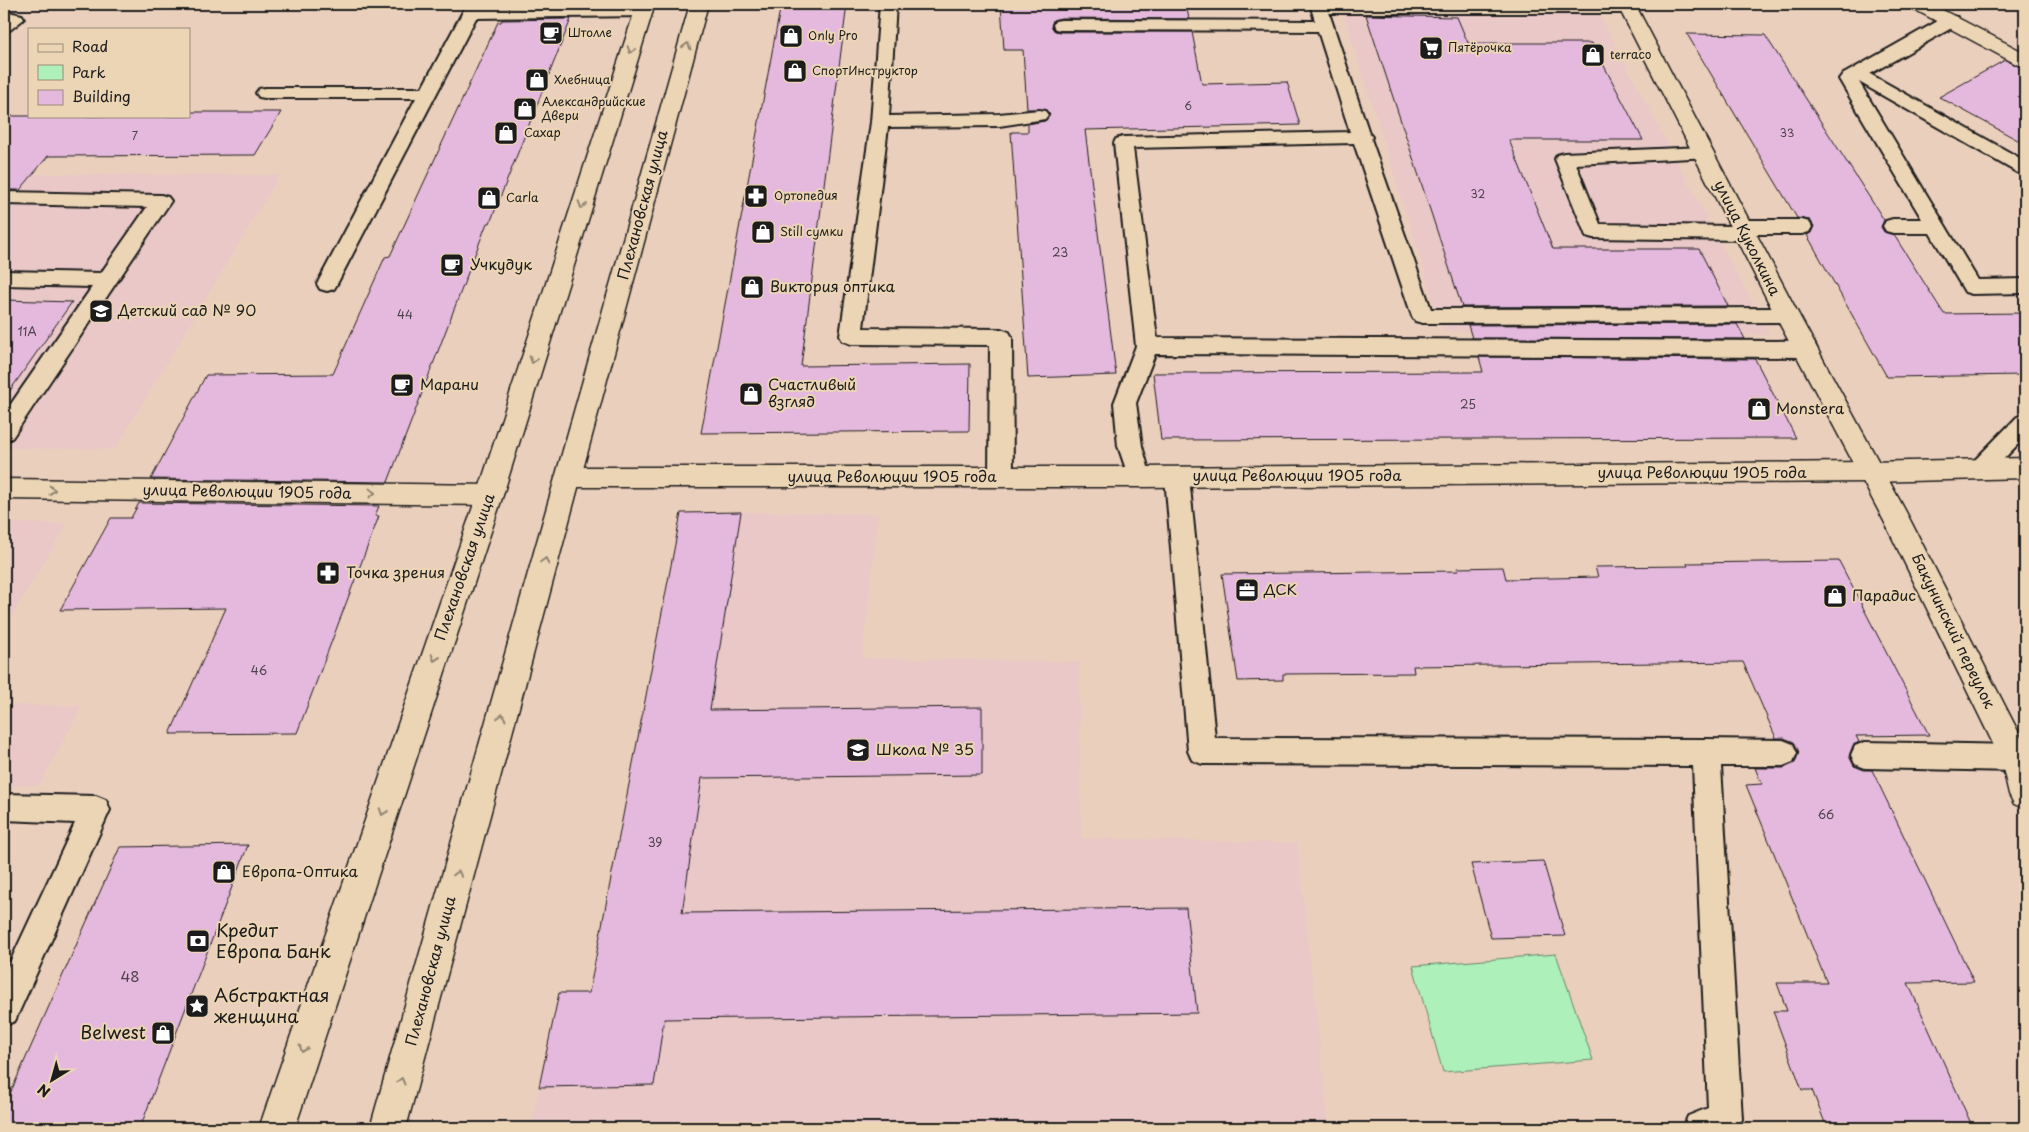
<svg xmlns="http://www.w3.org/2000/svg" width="2029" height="1132" font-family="'Playpen Sans',sans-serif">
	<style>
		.built { fill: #e9c8c7 }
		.green { fill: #adf0ba; stroke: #64866b }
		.building { fill: #e5b9dd; stroke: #1c1c1c }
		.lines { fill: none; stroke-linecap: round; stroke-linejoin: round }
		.lane-casing { stroke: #1c1c1c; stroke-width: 4 }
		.street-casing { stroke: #1c1c1c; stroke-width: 3 }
		.secondary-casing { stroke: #1c1c1c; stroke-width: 3 }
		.primary-casing { stroke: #1c1c1c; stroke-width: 3 }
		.lane { fill: #ecd5b5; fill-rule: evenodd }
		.street { fill: #ecd5b5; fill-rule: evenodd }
		.secondary { fill: #ecd5b5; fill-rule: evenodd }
		.primary { fill: #ecd5b5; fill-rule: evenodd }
		.oneway { stroke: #8e8270 }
		.labels { text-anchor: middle; stroke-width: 4; stroke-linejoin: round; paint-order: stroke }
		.far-number-label { font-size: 11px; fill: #4e434c }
		.far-poi-label { font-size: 12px; fill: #1c1c1c; stroke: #ecd5b5; text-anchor: start }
		.number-label { font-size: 12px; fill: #4e434c }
		.street-label { font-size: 15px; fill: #1c1c1c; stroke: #ecd5b5 }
		.poi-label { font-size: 15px; fill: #1c1c1c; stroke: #ecd5b5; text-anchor: start }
		.near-number-label { font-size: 15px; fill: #4e434c }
		.near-poi-label { font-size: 18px; fill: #1c1c1c; stroke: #ecd5b5; text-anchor: start }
	</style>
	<rect width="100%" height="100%" fill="#ebcfbd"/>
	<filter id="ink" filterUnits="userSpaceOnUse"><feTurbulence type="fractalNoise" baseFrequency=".02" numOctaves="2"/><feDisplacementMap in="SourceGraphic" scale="10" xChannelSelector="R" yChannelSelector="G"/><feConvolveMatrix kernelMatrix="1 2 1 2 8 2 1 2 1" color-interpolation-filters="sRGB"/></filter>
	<g filter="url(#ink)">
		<g class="built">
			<path d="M1598,13l171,322 -326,-4 -99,-317z"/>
			<path d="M4,174l276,1 -165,274 -111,-1z"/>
			<path d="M741,512l137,2 -16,144 217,4 2,176 216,5 32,285h-798l28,-135h30l92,-480z"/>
			<path d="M4,523l63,1 -63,104z"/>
			<path d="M4,705l78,1 -43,80 -35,-1z"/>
		</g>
		<path class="green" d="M1556,954l37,106 -150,12 -30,-106z"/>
		<g class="building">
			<path d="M509,4h68l-69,2z"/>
			<path d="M781,4h66l-46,362 169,-2 -1,67 -268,2z"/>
			<path d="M1001,4h185l3,15 -128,-1 -8,2 -2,6 4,5 6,1h131l10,52 85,-2 13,43 -215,5 31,245 -88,3 -17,-246h17v-8l17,-3 5,-6 -5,-6h-18l-4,-59h-19z"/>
			<path d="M1366,15l91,2 11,26h124l51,97h-134l44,109h146l29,57 -266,1z"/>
			<path d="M571,19l-81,204h-3l-99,259 -237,-3 55,-104 127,-1 52,-117 5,-1 108,-234h3l1,-2z"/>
			<path d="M1687,34l78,1 119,185 -3,7 3,5 10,3 50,79 81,-1v62l-138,2 -80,-142 4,-2 3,-7 -4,-6 -13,-2z"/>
			<path d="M2005,60l20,9v75l-86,-47z"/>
			<path d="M189,112h92l-26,43 -207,1 -28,34h-16v-74h185z"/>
			<path d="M4,300l68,2 -68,97z"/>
			<path d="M1737,324l8,15 -273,-1 -4,-13z"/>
			<path d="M1479,357l276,2 41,79 -635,2 -8,-67 330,-1z"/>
			<path d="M139,503l240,3 -4,10h4l-82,217 -127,1 56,-126 -166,2 51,-92h20z"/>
			<path d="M741,512l-31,198 272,-3v68l-280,3 -20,135 504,-5 11,105 -533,6 -10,66 -115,2 20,-94h30l92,-480z"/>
			<path d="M1839,561l90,174 -73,1 3,6 -6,3 -4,11 5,10 10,4h8l102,212 -66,1 65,145h-146l-15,-38h-10l-29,-79h14l-10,-28h50l-81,-198 16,-1 -7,-16h29l11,-5 4,-11 -5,-10 -10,-4h-8l-33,-76 -330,4 1,7 -131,1v6l-45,1 -16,-107 236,-3 -1,-3 46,-1 3,12 92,-2 -3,-10 93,-1 -1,-3z"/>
			<path d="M248,845l-108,283h-136v-21l116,-260z"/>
			<path d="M1543,861l22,75 -74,2 -20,-74z"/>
		</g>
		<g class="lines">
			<g class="lane-casing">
				<g id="lane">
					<path d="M467,4h16l-2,4 163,-2 6,1 2,4 -2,4 -6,1 -168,2 -139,266 -3,5 -7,2 -7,-2 -3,-5 99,-186h-151l-6,-1 -3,-4 3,-4 6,-1h157z"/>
					<path d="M880,4h16l-7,112 110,-2 40,-4 6,1 3,4 -3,4 -6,1 -40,6 -111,1 -25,201 138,1 8,3 3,5 1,140 -4,7 -8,2 -8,-2 -4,-7 1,-132 -139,-1 -8,-3 -3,-5 31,-214z"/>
					<path d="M1310,4h321l5,4 -2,4 -6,1h-299l40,120 3,4 -1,2 60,170 356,-1 8,2 3,5 -3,5 -8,2 -364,1 -8,-2 -3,-5 -58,-173 -221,5 24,190 649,3 8,2 3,6 -3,6 -8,2 -651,-3 -19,49 6,43 9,31 -4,7 -8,2 -8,-2 -13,-38 -4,-43 22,-57 -22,-203 2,-4 7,-2 227,-5 -32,-101 -257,-1 -6,-1 -2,-4 2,-4 6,-1 254,1z"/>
					<path d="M4,11l18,4 2,4 -14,11 -6,1z"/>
					<path d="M1951,16l6,1 2,4 -2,4 -87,49 155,87v14l-7,-2 -159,-91 119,198 47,-1v14l-53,1 -7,-2 -35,-59h-37l-7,-2 -3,-5 3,-5 7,-2h29l-83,-140 3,-4 103,-58z"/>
					<path d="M1703,147l7,2 2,4 -2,4 -134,7 24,60 132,2 2,-4 7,-2h61l7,2 3,5 -3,5 -7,2h-48l-3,4 -7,2 -151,-2 -7,-2 -31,-77 2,-4 7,-2z"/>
					<path d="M4,192l157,3 7,2 3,4 -159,237 -8,3v-27l88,-127 -88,-2v-14l97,2 46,-66 -143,-3z"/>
					<path d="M2025,414v23l-37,38 -8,3 -8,-3 -4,-6 4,-6 45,-46z"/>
					<path d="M1177,468l8,2 4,7 26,261 491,1 77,1 10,4 4,9 -4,9 -10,4h-62l21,353 -4,9h-55l5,-12 20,-8 -15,-342 -491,-2 -10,-4 -4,-9 -23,-274 4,-7z"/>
					<path d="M1865,742l151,3 9,4v18l-9,4 -151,-3 -10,-4 -4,-9 4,-9z"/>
					<path d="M4,794l92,2 10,4 4,10 -95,211 -11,5v-51l71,-152 -71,-3z"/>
				</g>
			</g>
			<g class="street-casing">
				<g id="street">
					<path d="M1617,4h18l164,311 107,197 119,233v64l-11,-5 -5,-10 -8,-34 -116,-237 -110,-208z"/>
					<path d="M1909,4h22l94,49v14l-7,-2 -106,-57z"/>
				</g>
			</g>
			<g class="secondary-casing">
				<g id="secondary">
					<path d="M2025,458v20l-155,4 -731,5h-571l-9,-3 -4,-7 4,-7 9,-3h571l731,-5z"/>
					<path d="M4,479l486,6 9,3 4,7 -4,7 -9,3 -486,-6z"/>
				</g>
			</g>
			<g class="primary-casing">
				<g id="primary">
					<path d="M637,4h18l-152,491 -208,633h-36l218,-633z"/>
					<path d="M690,4h18l-302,1124h-36z"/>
				</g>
			</g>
			<use href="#lane" class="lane"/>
			<use href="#street" class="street"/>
			<use href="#secondary" class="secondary"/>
			<use href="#primary" class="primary"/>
		</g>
		<defs><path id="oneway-chevron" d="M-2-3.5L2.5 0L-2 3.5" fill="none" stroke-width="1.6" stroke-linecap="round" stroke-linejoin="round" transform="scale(1.25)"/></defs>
		<g class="oneway">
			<use href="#oneway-chevron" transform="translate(687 46) rotate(-75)"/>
			<use href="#oneway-chevron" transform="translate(631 50) rotate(108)"/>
			<use href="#oneway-chevron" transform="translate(582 205) rotate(108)"/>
			<use href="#oneway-chevron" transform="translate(533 360) rotate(108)"/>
			<use href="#oneway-chevron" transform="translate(52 490) rotate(1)"/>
			<use href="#oneway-chevron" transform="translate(372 493) rotate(1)"/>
			<use href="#oneway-chevron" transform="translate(545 561) rotate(-75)"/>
			<use href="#oneway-chevron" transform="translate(435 658) rotate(109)"/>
			<use href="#oneway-chevron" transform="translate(502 717) rotate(-75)"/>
			<use href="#oneway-chevron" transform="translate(383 812) rotate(109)"/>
			<use href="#oneway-chevron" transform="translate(458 874) rotate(-75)"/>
			<use href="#oneway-chevron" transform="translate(303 1049) rotate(109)"/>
			<use href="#oneway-chevron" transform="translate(401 1081) rotate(-75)"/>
		</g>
	</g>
	<defs>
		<g id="cafe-square" transform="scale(1.25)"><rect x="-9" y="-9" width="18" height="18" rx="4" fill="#1c1c1c" stroke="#ecd5b5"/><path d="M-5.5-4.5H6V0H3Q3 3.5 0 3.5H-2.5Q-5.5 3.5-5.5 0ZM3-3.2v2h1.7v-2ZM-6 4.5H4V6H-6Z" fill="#fff"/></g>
		<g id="shop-square" transform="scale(1.25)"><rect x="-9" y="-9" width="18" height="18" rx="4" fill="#1c1c1c" stroke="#ecd5b5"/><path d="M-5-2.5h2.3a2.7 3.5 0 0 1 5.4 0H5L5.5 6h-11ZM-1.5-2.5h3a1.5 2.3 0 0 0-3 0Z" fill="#fff"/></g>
		<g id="supermarket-square" transform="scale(1.25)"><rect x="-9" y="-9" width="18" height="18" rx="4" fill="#1c1c1c" stroke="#ecd5b5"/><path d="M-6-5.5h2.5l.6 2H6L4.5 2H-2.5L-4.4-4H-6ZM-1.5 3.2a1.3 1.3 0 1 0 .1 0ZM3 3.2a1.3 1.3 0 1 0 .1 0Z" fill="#fff"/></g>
		<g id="pharmacy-square" transform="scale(1.25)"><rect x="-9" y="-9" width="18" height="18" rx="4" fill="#1c1c1c" stroke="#ecd5b5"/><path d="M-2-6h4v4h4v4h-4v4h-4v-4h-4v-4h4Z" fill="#fff"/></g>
		<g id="school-square" transform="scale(1.25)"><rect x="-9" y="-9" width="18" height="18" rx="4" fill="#1c1c1c" stroke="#ecd5b5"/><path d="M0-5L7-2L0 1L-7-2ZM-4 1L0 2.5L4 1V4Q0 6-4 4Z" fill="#fff"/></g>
		<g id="office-square" transform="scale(1.25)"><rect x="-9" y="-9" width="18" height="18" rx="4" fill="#1c1c1c" stroke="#ecd5b5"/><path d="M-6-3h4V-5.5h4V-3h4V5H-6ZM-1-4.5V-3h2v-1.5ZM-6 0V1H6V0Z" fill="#fff"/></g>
		<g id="bank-square" transform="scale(1.25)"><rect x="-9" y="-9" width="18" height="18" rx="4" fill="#1c1c1c" stroke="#ecd5b5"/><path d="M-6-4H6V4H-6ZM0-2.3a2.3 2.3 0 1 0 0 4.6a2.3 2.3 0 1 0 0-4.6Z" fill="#fff"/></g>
		<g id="sight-square" transform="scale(1.25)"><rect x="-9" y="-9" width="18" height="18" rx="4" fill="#1c1c1c" stroke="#ecd5b5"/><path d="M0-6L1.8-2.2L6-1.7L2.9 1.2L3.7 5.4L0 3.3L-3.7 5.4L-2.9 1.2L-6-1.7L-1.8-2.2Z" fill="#fff"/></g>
	</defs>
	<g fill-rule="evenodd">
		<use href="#cafe-square" x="551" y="33"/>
		<use href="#shop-square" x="791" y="36"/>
		<use href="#supermarket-square" x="1431" y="48"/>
		<use href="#shop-square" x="1593" y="55"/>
		<use href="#shop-square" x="795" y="71"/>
		<use href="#shop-square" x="537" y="80"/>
		<use href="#shop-square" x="525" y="109"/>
		<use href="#shop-square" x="506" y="133"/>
		<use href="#pharmacy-square" x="756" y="196"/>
		<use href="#shop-square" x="489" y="198"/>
		<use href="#shop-square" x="763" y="232"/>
		<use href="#cafe-square" x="452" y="265"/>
		<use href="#shop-square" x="752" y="287"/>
		<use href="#school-square" x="101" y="311"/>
		<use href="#cafe-square" x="402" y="385"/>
		<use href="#shop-square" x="751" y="394"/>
		<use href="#shop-square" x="1759" y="409"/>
		<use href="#pharmacy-square" x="328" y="573"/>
		<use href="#office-square" x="1247" y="590"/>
		<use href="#shop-square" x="1835" y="596"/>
		<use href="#school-square" x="858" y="750"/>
		<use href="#shop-square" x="224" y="872"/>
		<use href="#bank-square" x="198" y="941"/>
		<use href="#sight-square" x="197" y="1006"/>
		<use href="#shop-square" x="163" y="1033"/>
	</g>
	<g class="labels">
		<g class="far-number-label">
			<text x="1188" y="110">6</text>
			<text x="1787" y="137">33</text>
			<text x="135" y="140">7</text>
			<text x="1478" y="198">32</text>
		</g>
		<g class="far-poi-label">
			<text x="568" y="37">Штолле</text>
			<text x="808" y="40">Only Pro</text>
			<text x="1448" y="52">Пятёрочка</text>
			<text x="1610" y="59">terraco</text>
			<text x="812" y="75">СпортИнструктор</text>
			<text x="554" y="84">Хлебница</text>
			<text x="542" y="106">Александрийские<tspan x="542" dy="14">Двери</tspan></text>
			<text x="524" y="137">Сахар</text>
			<text x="774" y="200">Ортопедия</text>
			<text x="506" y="202">Carla</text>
			<text x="780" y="236">Still сумки</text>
		</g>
		<g class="number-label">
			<text x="1060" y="257">23</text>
			<text x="405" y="319">44</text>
			<text x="27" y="336">11А</text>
			<text x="1468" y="409">25</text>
			<text x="259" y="675">46</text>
			<text x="1826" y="819">66</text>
			<text x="655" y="847">39</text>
		</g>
		<g class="street-label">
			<text transform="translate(643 205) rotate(-75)" y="5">Плехановская улица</text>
			<text transform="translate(1747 238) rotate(63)" y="5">улица Куколкина</text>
			<text x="1702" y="478">улица Революции 1905 года</text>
			<text x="1297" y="481">улица Революции 1905 года</text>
			<text x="892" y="482">улица Революции 1905 года</text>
			<text transform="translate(247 492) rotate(1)" y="5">улица Революции 1905 года</text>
			<text transform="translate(465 567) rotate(-71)" y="5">Плехановская улица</text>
			<text transform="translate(1953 631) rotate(64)" y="5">Бакунинский переулок</text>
			<text transform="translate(431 971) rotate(-75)" y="5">Плехановская улица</text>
		</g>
		<g class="poi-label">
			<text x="470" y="270">Учкудук</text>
			<text x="770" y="292">Виктория оптика</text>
			<text x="118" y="316">Детский сад № 90</text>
			<text x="420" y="390">Марани</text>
			<text x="768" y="390">Счастливый<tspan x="768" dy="17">взгляд</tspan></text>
			<text x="1776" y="414">Monstera</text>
			<text x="346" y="578">Точка зрения</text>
			<text x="1264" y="595">ДСК</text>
			<text x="1852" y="601">Парадис</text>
			<text x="876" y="755">Школа № 35</text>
			<text x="242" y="877">Европа-Оптика</text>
		</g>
		<g class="near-number-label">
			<text x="130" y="982">48</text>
		</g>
		<g class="near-poi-label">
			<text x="216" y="937">Кредит<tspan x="216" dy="21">Европа Банк</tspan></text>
			<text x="214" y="1002">Абстрактная<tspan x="214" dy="21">женщина</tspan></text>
			<text x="146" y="1039" text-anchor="end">Belwest</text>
		</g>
	</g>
	<rect width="2029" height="1132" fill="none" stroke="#ecd5b5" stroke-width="20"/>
	<rect x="10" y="10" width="2009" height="1112" fill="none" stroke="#1c1c1c" stroke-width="2" filter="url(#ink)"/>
	<rect x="28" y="28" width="162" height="90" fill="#ecd5b5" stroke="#998b78"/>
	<rect x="38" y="44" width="25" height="8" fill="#ecd5b5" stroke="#998b78"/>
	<text x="72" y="52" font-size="15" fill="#1c1c1c">Road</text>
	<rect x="38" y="65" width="25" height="15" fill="#adf0ba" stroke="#998b78"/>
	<text x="72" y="78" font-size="15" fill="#1c1c1c">Park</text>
	<rect x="38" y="90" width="25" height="15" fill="#e5b9dd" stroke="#998b78"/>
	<text x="72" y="102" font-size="15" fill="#1c1c1c">Building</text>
	<g transform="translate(52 1080) rotate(217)" stroke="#ecd5b5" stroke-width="4" paint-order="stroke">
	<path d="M0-4L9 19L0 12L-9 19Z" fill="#1c1c1c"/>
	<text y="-8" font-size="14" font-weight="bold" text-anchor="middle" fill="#1c1c1c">N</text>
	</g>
</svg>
